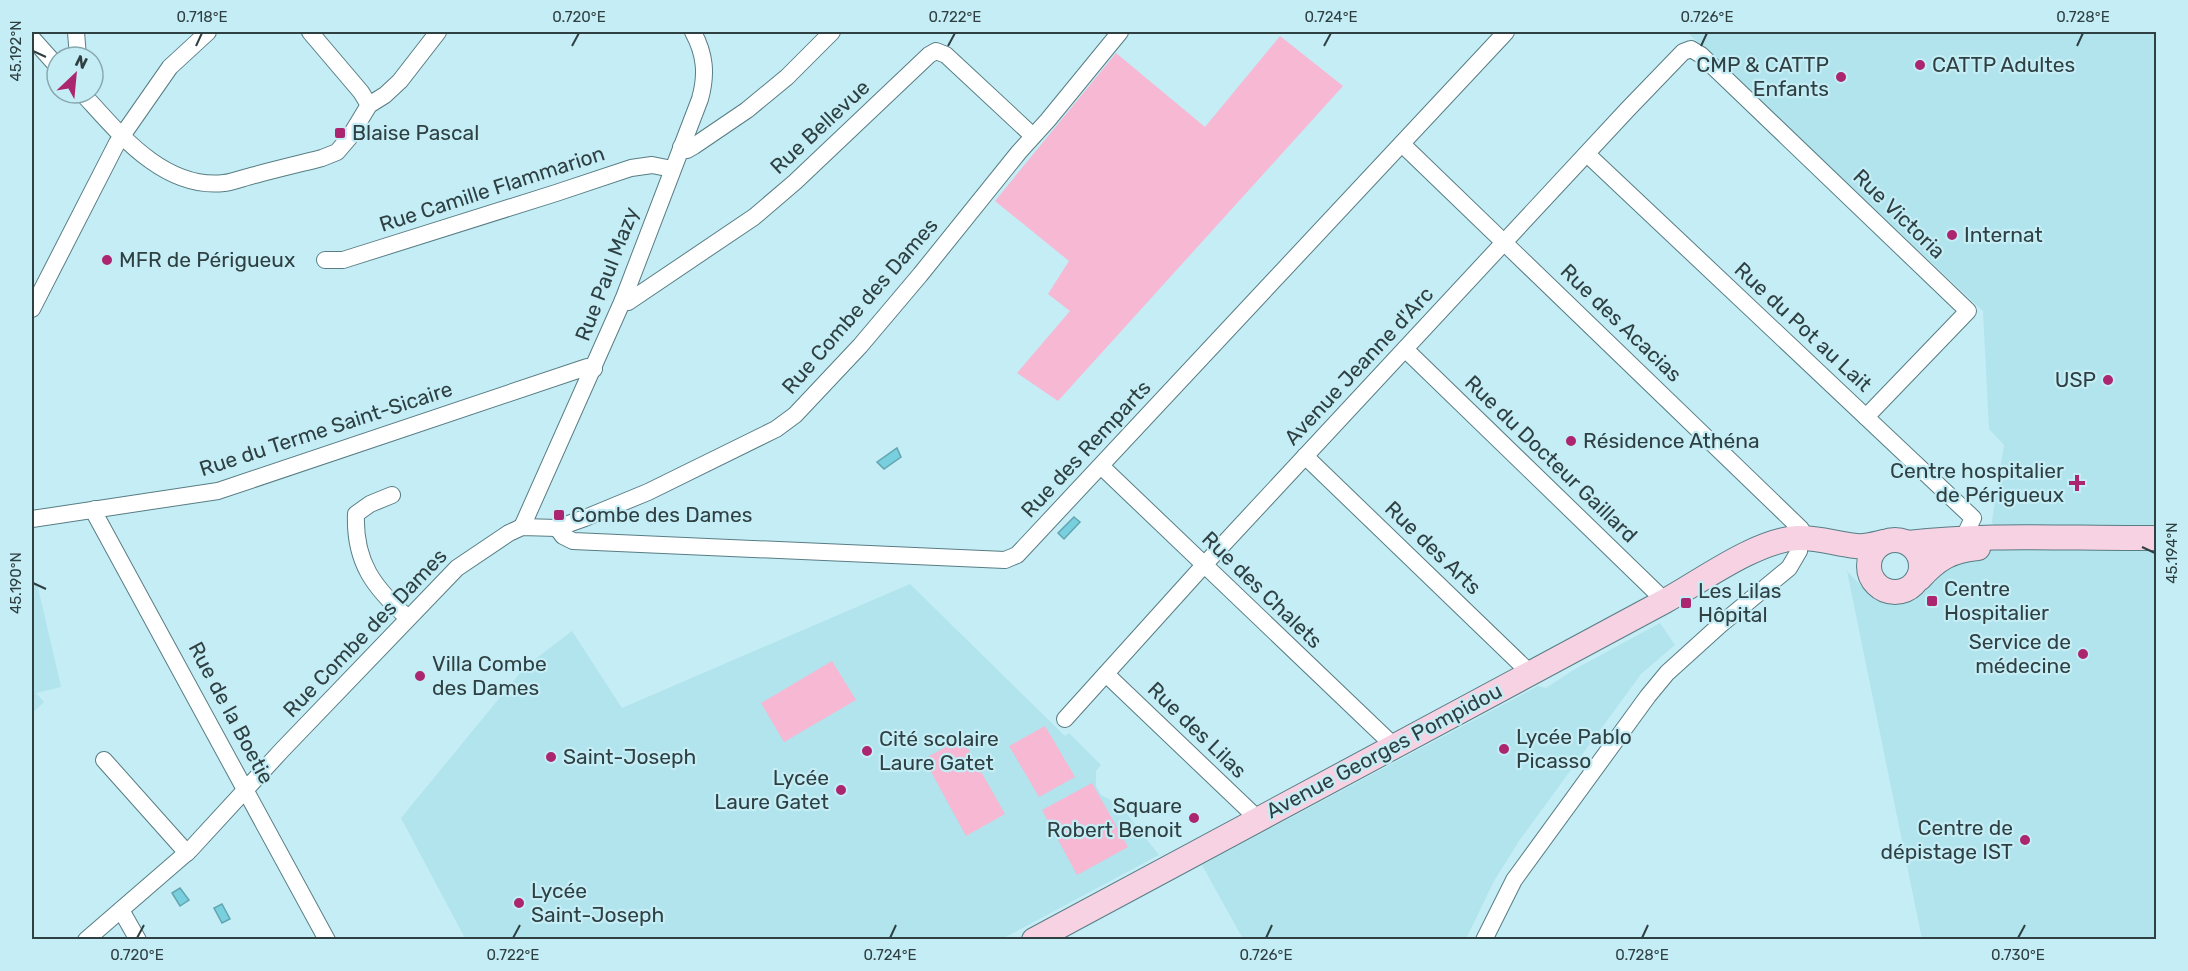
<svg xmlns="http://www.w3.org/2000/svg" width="2188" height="971" font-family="Rubik,sans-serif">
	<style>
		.built { fill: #b1e4ed }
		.green { fill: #f6b8d2 }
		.water { fill: #78d0df; stroke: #62a5b0; stroke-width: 1.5 }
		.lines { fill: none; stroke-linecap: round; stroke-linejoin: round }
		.street-casing { stroke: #587d84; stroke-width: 18 }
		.secondary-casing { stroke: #587d84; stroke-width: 26 }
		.street { stroke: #fff; stroke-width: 16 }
		.secondary { stroke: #f6d2e3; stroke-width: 24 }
		.ticks { fill: none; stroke: #2f4043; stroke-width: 2 }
		.poi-dot { fill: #ab266f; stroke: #c5edf5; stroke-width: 2 }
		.labels { text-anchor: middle; stroke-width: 4.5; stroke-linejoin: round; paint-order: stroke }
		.poi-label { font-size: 21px; fill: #2f4043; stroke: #c5edf5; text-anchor: start }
		.street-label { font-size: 21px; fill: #2f4043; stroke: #c5edf5 }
		.neatline { fill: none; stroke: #2f4043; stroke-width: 2 }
		.ticks-label { font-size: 15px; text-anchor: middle; fill: #2f4043 }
	</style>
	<rect width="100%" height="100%" fill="#c5edf5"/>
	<g class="built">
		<path d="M1687,32h469v907h-234l-75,-368 20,21 16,11 33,-4 18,-24 32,-22 34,-4 -8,-28 12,-76 -15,-16 -6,-118z"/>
		<path d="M37,583l24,104 -25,6 8,9 -12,11v-129z"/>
		<path d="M910,584l155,152 4,-3 32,32 -5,6v15l5,9 19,10 39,50 -157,84 -536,1 -65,-122 124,-151 47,-36 50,77z"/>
		<path d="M1660,623l15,22 -34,29 -122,167 -25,40 -28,58h-223l-41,-74 336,-179 8,2 29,-19z"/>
	</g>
	<g class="green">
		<path d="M1280,36l63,50 -285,315 -41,-28 53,-62 -22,-17 21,-33 -74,-60 121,-148 89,74z"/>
		<path d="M832,661l24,39 -72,42 -23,-39z"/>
		<path d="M1045,726l30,51 -36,20 -30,-51z"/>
		<path d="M962,738l43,76 -39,22 -42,-77z"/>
		<path d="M1092,783l36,64 -51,28 -35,-65z"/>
	</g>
	<g class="water">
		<path d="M897,448l4,9 -17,12 -7,-7z"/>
		<path d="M1074,517l6,5 -16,17 -6,-6z"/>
		<path d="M180,888l9,12 -9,6 -8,-13z"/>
		<path d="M222,904l8,15 -8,4 -8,-15z"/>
	</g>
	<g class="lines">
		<g class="street-casing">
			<g id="street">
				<path d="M76,32l2,25"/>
				<path d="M310,32l51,60 8,13"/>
				<path d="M32,38l25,28"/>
				<path d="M82,93c36,39 81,97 142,90 10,-1 21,-6 31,-8 22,-6 44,-11 67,-17l15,-6 12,-14 20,-33 16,-10 15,-14 38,-49"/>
				<path d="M1402,144l399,385 -2,22 -10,17 -69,57 -53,48 -19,23 -134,184 -30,60"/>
				<path d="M681,147l6,3 7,-4 53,-36 40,-33 45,-45"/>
				<path d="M1587,154l386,364 -9,19"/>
				<path d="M325,260h18l213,-67 75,-25 21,-3 20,4"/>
				<path d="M623,300l5,2 126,-85 41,-35 134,-127 7,-4 10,4 87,81"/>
				<path d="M32,309l85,-166 53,-76 38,-35"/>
				<path d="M1405,349l260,252"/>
				<path d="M1305,456l224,216"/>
				<path d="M1101,466l293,280"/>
				<path d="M392,495l-22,9 -14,10c-2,48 18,74 52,104"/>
				<path d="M95,509v5l232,426"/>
				<path d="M32,519l186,-28 369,-124 7,2"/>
				<path d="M522,527l101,-227 77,-201c7,-25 5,-45 -7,-67"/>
				<path d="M557,528l6,8 10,5 432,19 12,-5 489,-523"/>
				<path d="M1106,674l152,145"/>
				<path d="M1065,719l139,-154 424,-456 55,-57 8,-3 10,6 267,256 -102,106"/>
				<path d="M104,760l83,93"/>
				<path d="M121,910l17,30"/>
				<path d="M86,940l104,-90 92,-100 175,-182 52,-35 13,-6 35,1 28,-10 63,-26 128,-63 19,-14 65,-69 60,-71 99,-123 29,-32 72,-88"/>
			</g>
		</g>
		<g class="secondary-casing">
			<g id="secondary">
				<circle cx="1895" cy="566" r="26"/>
				<path d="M1908,543c83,-10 165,-4 248,-5"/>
				<path d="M1920,578c17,-19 32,-28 58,-30"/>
				<path d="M1034,940l631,-339c38,-21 90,-60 132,-63 21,-1 39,6 59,8 10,1 19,-2 28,-4"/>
			</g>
		</g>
		<use href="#street" class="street"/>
		<use href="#secondary" class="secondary"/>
	</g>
	<path class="ticks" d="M196,46l6,-13M572,46l7,-13M948,46l7,-13M1324,46l7,-13M1701,46l6,-13M2077,46l6,-13M33,51l13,6M2142,547l13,6M33,583l13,6M137,938l7,-13M513,938l7,-13M890,938l6,-13M1266,938l6,-13M1642,938l6,-13M2018,938l7,-13"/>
	<g class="poi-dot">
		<circle cx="1920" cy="65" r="6"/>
		<circle cx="1841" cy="77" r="6"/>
		<rect x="334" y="127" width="12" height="12" rx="3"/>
		<circle cx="1952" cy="235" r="6"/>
		<circle cx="107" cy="260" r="6"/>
		<circle cx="2108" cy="380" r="6"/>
		<circle cx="1571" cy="441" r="6"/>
		<path d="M2074 474h6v6h6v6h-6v6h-6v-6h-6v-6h6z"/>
		<rect x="553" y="509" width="12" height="12" rx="3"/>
		<rect x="1926" y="595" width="12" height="12" rx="3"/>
		<rect x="1680" y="597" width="12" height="12" rx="3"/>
		<circle cx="2083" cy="654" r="6"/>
		<circle cx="420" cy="676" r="6"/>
		<circle cx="1504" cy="749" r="6"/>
		<circle cx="867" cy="751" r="6"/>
		<circle cx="551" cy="757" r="6"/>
		<circle cx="841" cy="790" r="6"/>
		<circle cx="1194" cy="818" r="6"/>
		<circle cx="2025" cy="840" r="6"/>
		<circle cx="519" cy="903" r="6"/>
	</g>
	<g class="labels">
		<g class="poi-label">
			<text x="1829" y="72" text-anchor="end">CMP &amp; CATTP<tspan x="1829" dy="24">Enfants</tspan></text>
			<text x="1932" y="72">CATTP Adultes</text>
			<text x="352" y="140">Blaise Pascal</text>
			<text x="1964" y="242">Internat</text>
			<text x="119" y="267">MFR de Périgueux</text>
			<text x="2096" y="387" text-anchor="end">USP</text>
			<text x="1583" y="448">Résidence Athéna</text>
			<text x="2064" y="478" text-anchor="end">Centre hospitalier<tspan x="2064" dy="24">de Périgueux</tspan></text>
			<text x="571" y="522">Combe des Dames</text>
			<text x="1944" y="596">Centre<tspan x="1944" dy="24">Hospitalier</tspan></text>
			<text x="1698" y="598">Les Lilas<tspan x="1698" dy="24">Hôpital</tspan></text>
			<text x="2071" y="649" text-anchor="end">Service de<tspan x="2071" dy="24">médecine</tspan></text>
			<text x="432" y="671">Villa Combe<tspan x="432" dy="24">des Dames</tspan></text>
			<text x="1516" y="744">Lycée Pablo<tspan x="1516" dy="24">Picasso</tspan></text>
			<text x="879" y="746">Cité scolaire<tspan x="879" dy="24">Laure Gatet</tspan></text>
			<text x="563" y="764">Saint-Joseph</text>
			<text x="829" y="785" text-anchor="end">Lycée<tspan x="829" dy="24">Laure Gatet</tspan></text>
			<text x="1182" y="813" text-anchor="end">Square<tspan x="1182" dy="24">Robert Benoit</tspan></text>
			<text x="2013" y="835" text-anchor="end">Centre de<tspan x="2013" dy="24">dépistage IST</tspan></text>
			<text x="531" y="898">Lycée<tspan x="531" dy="24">Saint-Joseph</tspan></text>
		</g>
		<g class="street-label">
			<text transform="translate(820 127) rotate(-43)" y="7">Rue Bellevue</text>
			<text transform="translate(492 189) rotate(-18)" y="7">Rue Camille Flammarion</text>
			<text transform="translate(1899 214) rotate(44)" y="7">Rue Victoria</text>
			<text transform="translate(607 274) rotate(-69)" y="7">Rue Paul Mazy</text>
			<text transform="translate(860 306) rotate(-49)" y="7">Rue Combe des Dames</text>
			<text transform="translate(1621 323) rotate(44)" y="7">Rue des Acacias</text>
			<text transform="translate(1803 327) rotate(43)" y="7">Rue du Pot au Lait</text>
			<text transform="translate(1359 366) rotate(-47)" y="7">Avenue Jeanne d'Arc</text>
			<text transform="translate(326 429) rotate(-18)" y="7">Rue du Terme Saint-Sicaire</text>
			<text transform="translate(1086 449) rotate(-47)" y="7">Rue des Remparts</text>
			<text transform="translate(1551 459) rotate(44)" y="7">Rue du Docteur Gaillard</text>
			<text transform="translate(1433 548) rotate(44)" y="7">Rue des Arts</text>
			<text transform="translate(1262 590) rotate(44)" y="7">Rue des Chalets</text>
			<text transform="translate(365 633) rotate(-46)" y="7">Rue Combe des Dames</text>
			<text transform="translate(231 713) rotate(62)" y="7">Rue de la Boetie</text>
			<text transform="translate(1197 730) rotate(44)" y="7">Rue des Lilas</text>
			<text transform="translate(1384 751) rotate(-28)" y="7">Avenue Georges Pompidou</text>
		</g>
	</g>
	<rect width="2188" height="971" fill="none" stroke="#c5edf5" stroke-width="66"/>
	<g transform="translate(75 75) rotate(26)"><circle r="28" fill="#c5edf5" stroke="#89a8ae" stroke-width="1.5"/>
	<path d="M0-4.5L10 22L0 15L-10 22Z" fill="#ab266f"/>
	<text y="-9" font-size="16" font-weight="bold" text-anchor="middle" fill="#2f4043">N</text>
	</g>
	<rect x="33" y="33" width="2122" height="905" class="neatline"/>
	<g class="ticks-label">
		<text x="202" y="22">0.718°E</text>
		<text x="579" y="22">0.720°E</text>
		<text x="955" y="22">0.722°E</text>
		<text x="1331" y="22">0.724°E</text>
		<text x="1707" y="22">0.726°E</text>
		<text x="2083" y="22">0.728°E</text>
		<text transform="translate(16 51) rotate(-90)" y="5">45.192°N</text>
		<text transform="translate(2172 553) rotate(-90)" y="5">45.194°N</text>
		<text transform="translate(16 583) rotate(-90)" y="5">45.190°N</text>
		<text x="137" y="960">0.720°E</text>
		<text x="513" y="960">0.722°E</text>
		<text x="890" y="960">0.724°E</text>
		<text x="1266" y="960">0.726°E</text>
		<text x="1642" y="960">0.728°E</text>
		<text x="2018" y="960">0.730°E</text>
	</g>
</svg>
